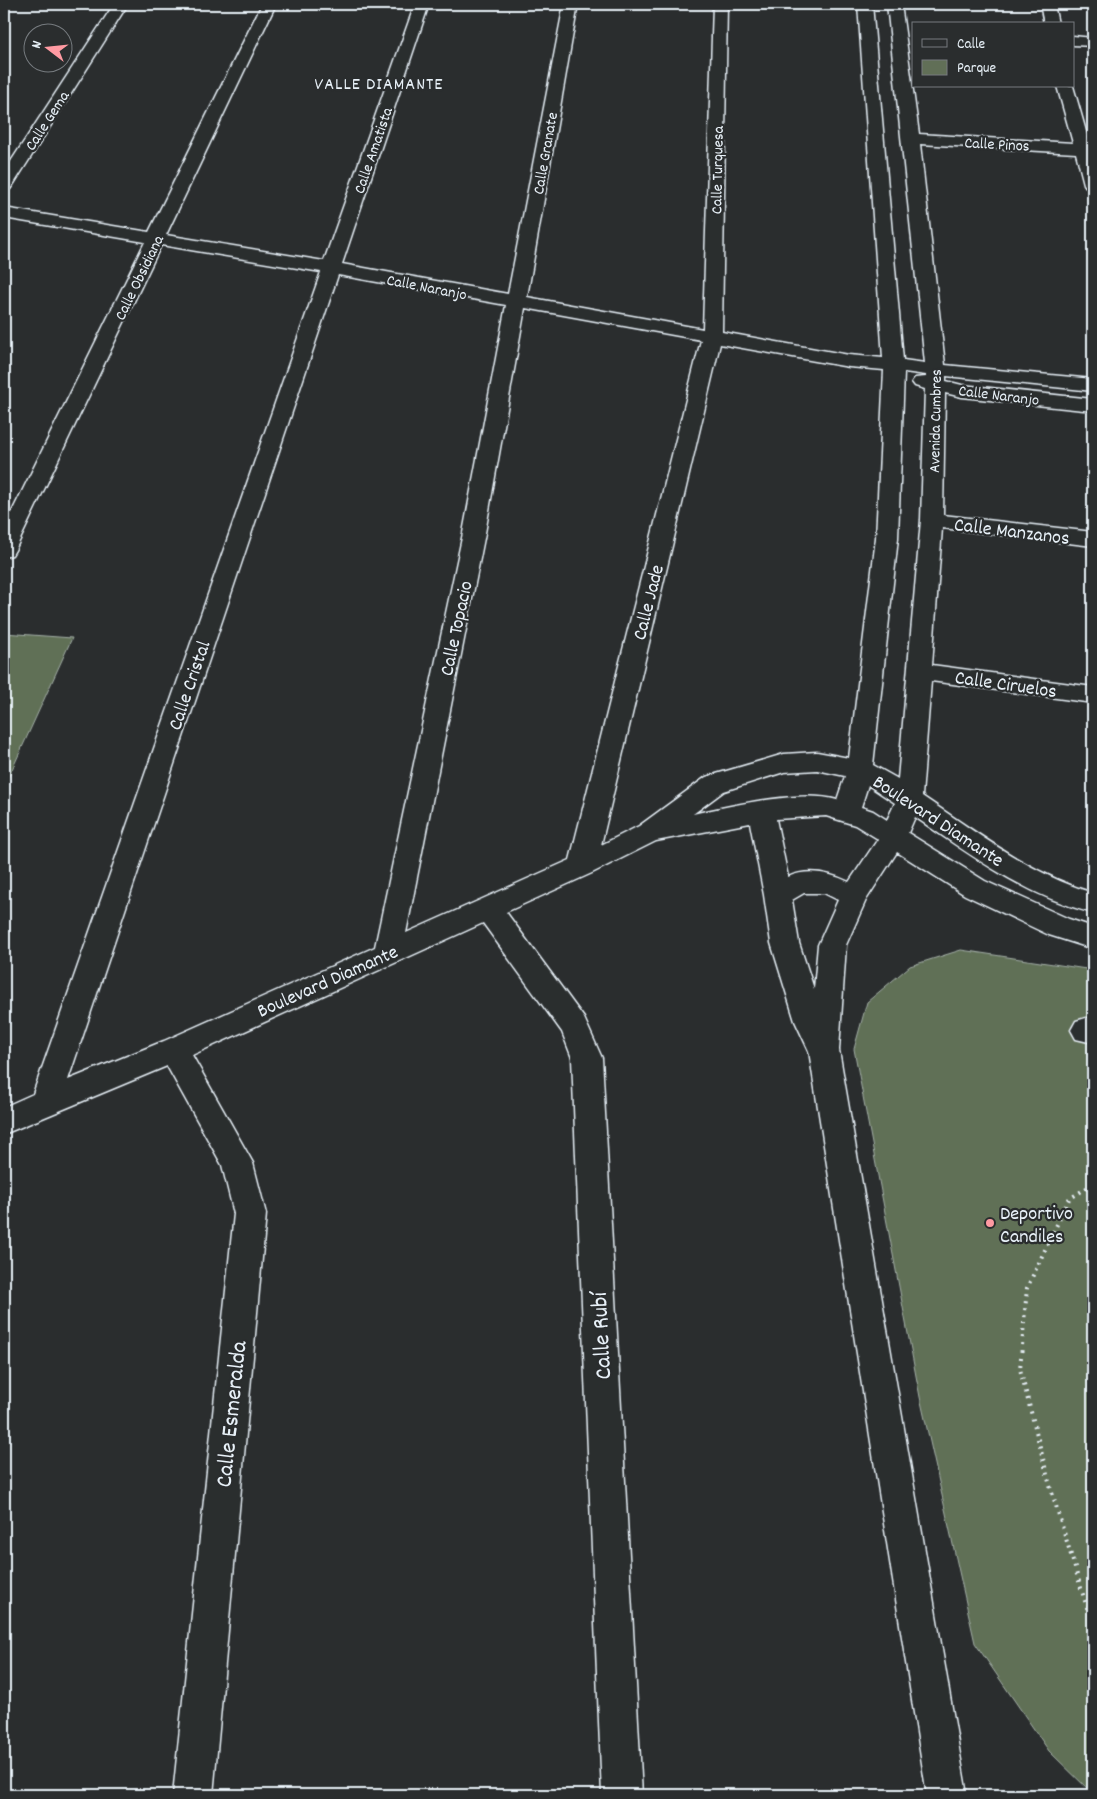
<svg xmlns="http://www.w3.org/2000/svg" width="1097" height="1799" font-family="Dekko,sans-serif">
	<style>
		.green { fill: #616f57; stroke: #a4b0a8 }
		.lines { fill: none; stroke-linecap: round; stroke-linejoin: round }
		.minor-casing { stroke: #e8f1f8; stroke-width: 3 }
		.path { stroke: #e8f1f8; stroke-width: 4; stroke-dasharray: 2 5; stroke-linecap: butt }
		.minor { fill: #2a2d2e; fill-rule: evenodd }
		.poi-dot { fill: #ff9aa2; stroke: #2a2d2e; stroke-width: 2 }
		.labels { text-anchor: middle; stroke-width: 4.5; stroke-linejoin: round; paint-order: stroke }
		.far-street-label { font-size: 16px; fill: #e8f1f8; stroke: #2a2d2e }
		.far-neighbourhood-label { font-size: 18px; letter-spacing: 1px; fill: #e8f1f8; stroke: #2a2d2e }
		.street-label { font-size: 20px; fill: #e8f1f8; stroke: #2a2d2e }
		.poi-label { font-size: 20px; fill: #e8f1f8; stroke: #2a2d2e; text-anchor: start }
		.near-street-label { font-size: 24px; fill: #e8f1f8; stroke: #2a2d2e }
	</style>
	<rect width="100%" height="100%" fill="#2a2d2e"/>
	<filter id="ink" filterUnits="userSpaceOnUse"><feTurbulence type="fractalNoise" baseFrequency=".02" numOctaves="2"/><feDisplacementMap in="SourceGraphic" scale="10" xChannelSelector="R" yChannelSelector="G"/><feConvolveMatrix kernelMatrix="1 2 1 2 8 2 1 2 1" color-interpolation-filters="sRGB"/></filter>
	<g filter="url(#ink)">
		<g class="green">
			<path d="M4,633l68,5 -68,149z"/>
			<path d="M961,950l132,20v824l-44,-43 -74,-108 -55,-246 -66,-348 13,-47 43,-36z"/>
		</g>
		<g class="lines">
			<g class="minor-casing">
				<g id="minor">
					<path d="M114,4h14l-115,181 -3,4 -6,1v-18z"/>
					<path d="M262,4h14l-110,231 158,26 91,-257h14l-87,260 166,30 56,-290h14l-51,293 176,32 10,-325h14l-5,328 127,23 34,3 -25,-354h14l31,356 22,3 -38,-359h14l18,130 154,9 -16,-57h16l20,70v33l-6,-1 -3,-4 -8,-31 -156,-9 25,221 148,14v12l-147,-15v5l16,4 131,14v12l-131,-14 -17,-4 -2,122 150,17v14l-151,-18 -10,137 161,22v16l-162,-22 -9,115c54,36 108,78 171,97v20c-67,-17 -121,-57 -178,-96l-7,16 77,48 84,38 24,8v22l-44,-14 -84,-40 -68,-43 -31,48 -20,45 -7,105 128,745h-40l-118,-744 -14,-30 -24,-78 -7,-48 -14,-72 -94,18 -64,32 -86,39 78,106 18,40 40,737h-40l-30,-737 -10,-26 -79,-109 -291,132 61,108 13,51 -53,581h-40l61,-581 -12,-49 -55,-99 -163,68v-27l29,-13 288,-822 -160,-27 -146,305 -3,5 -8,2v-29l141,-286 -141,-24v-10l145,24zM338,275l168,30 -43,228 -88,414 -211,94 -96,39zM525,308l176,32 -131,520 -164,73 79,-400zM720,344l129,23 35,3 -8,168 -27,220 -32,-6 -33,2 -78,23 -67,49 -38,19zM904,372l22,3v2l-11,1 -3,4 3,4 10,3 -4,131 -23,259 -25,-14 25,-227zM817,770l28,6 -8,24c-34,-11 -107,6 -144,14l31,-23 60,-19zM868,785l27,18 -8,17 -14,-9 -12,-4zM826,816l29,9 23,14 -29,43c-19,-9 -41,-14 -61,-5l-12,-58zM804,893h20l14,7 -20,45 -4,44 -15,-46 -7,-43z"/>
					<path d="M1040,4h14l4,20h-14z"/>
					<path d="M1073,36l20,2v8l-20,-1z"/>
					<path d="M1086,1018l7,1v24l-17,-4 -5,-9 5,-9z"/>
				</g>
			</g>
			<path class="path" d="M1093,1184l-24,15 -42,89 -7,81 30,117 38,125 5,6"/>
			<use href="#minor" class="minor"/>
		</g>
	</g>
	<circle class="poi-dot" cx="990" cy="1223" r="5"/>
	<g class="labels">
		<g class="far-street-label">
			<text transform="translate(46 120) rotate(-57)" y="6">Calle Gema</text>
			<text transform="translate(997 143) rotate(3)" y="6">Calle Pinos</text>
			<text transform="translate(372 150) rotate(-71)" y="6">Calle Amatista</text>
			<text transform="translate(544 153) rotate(-80)" y="6">Calle Granate</text>
			<text transform="translate(716 170) rotate(-89)" y="6">Calle Turquesa</text>
			<text transform="translate(138 277) rotate(-64)" y="6">Calle Obsidiana</text>
			<text transform="translate(427 286) rotate(11)" y="6">Calle Naranjo</text>
			<text transform="translate(999 394) rotate(7)" y="6">Calle Naranjo</text>
			<text transform="translate(934 421) rotate(-89)" y="6">Avenida Cumbres</text>
		</g>
		<g class="far-neighbourhood-label">
			<text x="379" y="89">VALLE DIAMANTE</text>
		</g>
		<g class="street-label">
			<text transform="translate(1012 530) rotate(7)" y="7">Calle Manzanos</text>
			<text transform="translate(647 602) rotate(-76)" y="7">Calle Jade</text>
			<text transform="translate(455 628) rotate(-78)" y="7">Calle Topacio</text>
			<text transform="translate(1006 683) rotate(8)" y="7">Calle Ciruelos</text>
			<text transform="translate(188 685) rotate(-71)" y="7">Calle Cristal</text>
			<text transform="translate(939 820) rotate(33)" y="7">Boulevard Diamante</text>
			<text transform="translate(327 980) rotate(-24)" y="7">Boulevard Diamante</text>
		</g>
		<g class="poi-label">
			<text x="1000" y="1219">Deportivo<tspan x="1000" dy="23">Candiles</tspan></text>
		</g>
		<g class="near-street-label">
			<text transform="translate(600 1336) rotate(-93)" y="8">Calle Rubí</text>
			<text transform="translate(230 1414) rotate(-84)" y="8">Calle Esmeralda</text>
		</g>
	</g>
	<rect width="1097" height="1799" fill="none" stroke="#2a2d2e" stroke-width="20"/>
	<rect x="10" y="10" width="1077" height="1779" fill="none" stroke="#e8f1f8" stroke-width="2" filter="url(#ink)"/>
	<rect x="912" y="22" width="162" height="65" fill="#2a2d2e" stroke="#767b7f"/>
	<rect x="922" y="39" width="25" height="8" fill="#2a2d2e" stroke="#767b7f"/>
	<text x="957" y="48" font-size="15" fill="#e8f1f8">Calle</text>
	<rect x="922" y="60" width="25" height="15" fill="#616f57" stroke="#767b7f"/>
	<text x="957" y="72" font-size="15" fill="#e8f1f8">Parque</text>
	<g transform="translate(48 48) rotate(286)"><circle r="24" fill="#2a2d2e" stroke="#767b7f"/>
	<path d="M0-4L9 19L0 12L-9 19Z" fill="#ff9aa2"/>
	<text y="-8" font-size="14" font-weight="bold" text-anchor="middle" fill="#e8f1f8">N</text>
	</g>
</svg>
